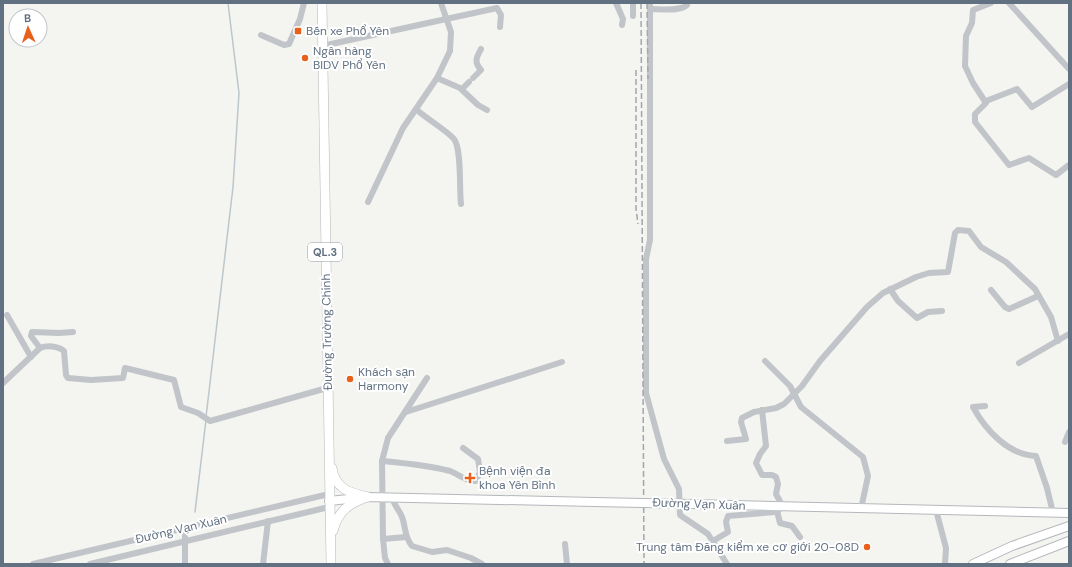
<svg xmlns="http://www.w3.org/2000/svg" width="1072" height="567" font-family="'DM Sans',sans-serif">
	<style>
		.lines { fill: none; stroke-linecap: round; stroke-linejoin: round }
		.stream { stroke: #bcc6cc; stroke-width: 1.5 }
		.major-casing { stroke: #b4b8bc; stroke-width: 10 }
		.highway-casing { stroke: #b4b7ba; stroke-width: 10 }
		.minor { stroke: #c1c4c8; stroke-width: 6 }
		.major { stroke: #fff; stroke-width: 8 }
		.highway { stroke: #fff; stroke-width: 9 }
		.rail { stroke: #a1a7ad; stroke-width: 1.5; stroke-dasharray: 6 3; stroke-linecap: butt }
		.major-bridge-casing { stroke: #b4b8bc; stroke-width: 10; stroke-linecap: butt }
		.major-bridge { stroke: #fff; stroke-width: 8 }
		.poi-dot { fill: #e9601b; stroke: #fff; stroke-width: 1.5 }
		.labels { text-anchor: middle; stroke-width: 4; stroke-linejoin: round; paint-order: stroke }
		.shield { fill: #fff; stroke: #919ca8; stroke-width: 1 }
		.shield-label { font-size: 11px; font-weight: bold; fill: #627182 }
		.poi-label { font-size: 12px; fill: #627182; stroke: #fff; text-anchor: start }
		.street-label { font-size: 12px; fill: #627182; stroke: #fff }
	</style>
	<rect width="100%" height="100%" fill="#f4f4f0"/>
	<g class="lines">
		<g class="stream">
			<path d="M206,417l27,-230 6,-94 -11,-90"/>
			<path d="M195,512l11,-92"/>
		</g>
		<g class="major-casing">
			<g id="major">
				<path d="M329,501l39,-4 226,5"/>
				<path d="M692,504l377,9"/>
				<path d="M973,564l39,-18 57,-20"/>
				<path d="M1010,564l59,-23"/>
			</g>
		</g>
		<g class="highway-casing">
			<g id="highway">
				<path d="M322,3l9,561"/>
				<path d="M332,468c3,21 18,25 36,29"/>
				<path d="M333,531c5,-20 15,-27 34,-34"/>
			</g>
		</g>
		<g class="minor">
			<path d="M616,3l7,16 -1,6"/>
			<path d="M633,3v13"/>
			<path d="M650,3v237l-4,19v134l18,66 15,30 1,26 28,19 19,30"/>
			<path d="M991,3l-18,7 -1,13 -6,13 -1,30 8,17 13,20 -11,11v8l34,43 20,-7 27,17 13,-10"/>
			<path d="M1009,3l60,66"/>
			<path d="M650,9c10,0 29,3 37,-4"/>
			<path d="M261,35l23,10 5,-1 11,-25 4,-16"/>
			<path d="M322,46l175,-38 4,7 -1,12"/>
			<path d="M437,78l23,10 18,17 9,5"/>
			<path d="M473,78l8,-8c-7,-8 -5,-12 0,-21"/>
			<path d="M462,89l7,-7"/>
			<path d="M986,101l31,-12 15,18 37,-23"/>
			<path d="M417,110c10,9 29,20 37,29 8,10 5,50 7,65"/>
			<path d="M368,202l35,-74 34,-50 13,-27 1,-19 -10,-29"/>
			<path d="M890,289l8,12 19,17 11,-6 14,-1"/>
			<path d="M991,290l14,17 4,2 29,-13"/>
			<path d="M7,315l24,42"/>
			<path d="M40,348l-9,-12 1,-4 27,1 14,-1"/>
			<path d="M765,361l25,25 11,21 62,50 5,19 -7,33"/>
			<path d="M1019,363l50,-29"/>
			<path d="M3,383l37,-35c7,-3 18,-2 24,3l2,24 2,3 23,2 32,-2 2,-10 49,12 7,27 17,6 12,8 117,-33"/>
			<path d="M985,406l-12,1c13,24 36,48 63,49l11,32 6,25"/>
			<path d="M762,410l4,36 -6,8 -4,9 6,12h10l4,2 2,7 -2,10 7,13"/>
			<path d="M406,412l156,-50"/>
			<path d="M727,441l19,-2 -5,-17 1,-4 12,-6 22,-4 8,-4 18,-18 18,-25 47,-54 16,-14 33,-16 13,-4 19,-1 7,-39 3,-3 11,1 12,16 25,15 29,27 16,28 7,24"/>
			<path d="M1065,442l4,-10"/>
			<path d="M382,461c22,2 46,4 68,10 8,3 17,11 26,10l4,-9 -2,-13 -15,-11"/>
			<path d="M392,497c3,11 7,12 10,20 4,10 2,20 10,29l20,6 15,-2 24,8 11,6"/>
			<path d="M936,510l10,38 -1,16"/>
			<path d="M777,511l3,12 12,3 8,11"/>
			<path d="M383,539l23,-2"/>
			<path d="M713,541l15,-9 -2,-10 2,-6 47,-4 4,-2v-2"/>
			<path d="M565,544l2,20"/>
			<path d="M33,564l296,-70"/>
			<path d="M90,564l239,-57"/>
			<path d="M185,564v-36"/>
			<path d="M263,564l5,-43"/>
			<path d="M388,564l-3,-6 -2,-19 -1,-78 6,-23 39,-60"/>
		</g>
		<use href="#major" class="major"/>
		<use href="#highway" class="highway"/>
		<g class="rail">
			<path d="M641,3l3,561"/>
			<path d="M647,3l1,76"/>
			<path d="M636,70v139l2,15"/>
		</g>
		<g class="major-bridge-casing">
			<path id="major-bridge" d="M594,502l98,2"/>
		</g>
		<use href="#major-bridge" class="major-bridge"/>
	</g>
	<g class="poi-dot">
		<rect x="294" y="27" width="8" height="8" rx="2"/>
		<circle cx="305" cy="58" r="4"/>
		<circle cx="350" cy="379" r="4"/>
		<path d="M468 472h4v4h4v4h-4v4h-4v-4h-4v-4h4z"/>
		<circle cx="867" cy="547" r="4"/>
	</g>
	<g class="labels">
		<rect class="shield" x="308" y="243" width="34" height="18" rx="3"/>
		<g class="shield-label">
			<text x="325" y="256">QL.3</text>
		</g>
		<g class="poi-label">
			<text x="306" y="35">Bến xe Phổ Yên</text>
			<text x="313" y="55">Ngân hàng<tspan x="313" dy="14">BIDV Phổ Yên</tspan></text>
			<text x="358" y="376">Khách sạn<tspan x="358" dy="14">Harmony</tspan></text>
			<text x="479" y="475">Bệnh viện đa<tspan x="479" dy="14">khoa Yên Bình</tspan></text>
			<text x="859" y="551" text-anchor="end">Trung tâm Đăng kiểm xe cơ giới 20-08D</text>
		</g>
		<g class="street-label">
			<text transform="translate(327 332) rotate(-91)" y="4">Đường Trường Chinh</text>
			<text transform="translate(699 504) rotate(2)" y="4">Đường Vạn Xuân</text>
			<text transform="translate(181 529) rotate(-13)" y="4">Đường Vạn Xuân</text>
		</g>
	</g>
	<rect width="1072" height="567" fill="none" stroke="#627182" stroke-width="8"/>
	<g transform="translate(28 28) rotate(357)"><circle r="19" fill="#ffffff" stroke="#c0c6cd"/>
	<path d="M0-3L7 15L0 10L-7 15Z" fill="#e9601b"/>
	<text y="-6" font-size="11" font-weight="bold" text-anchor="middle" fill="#627182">B</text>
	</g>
</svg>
